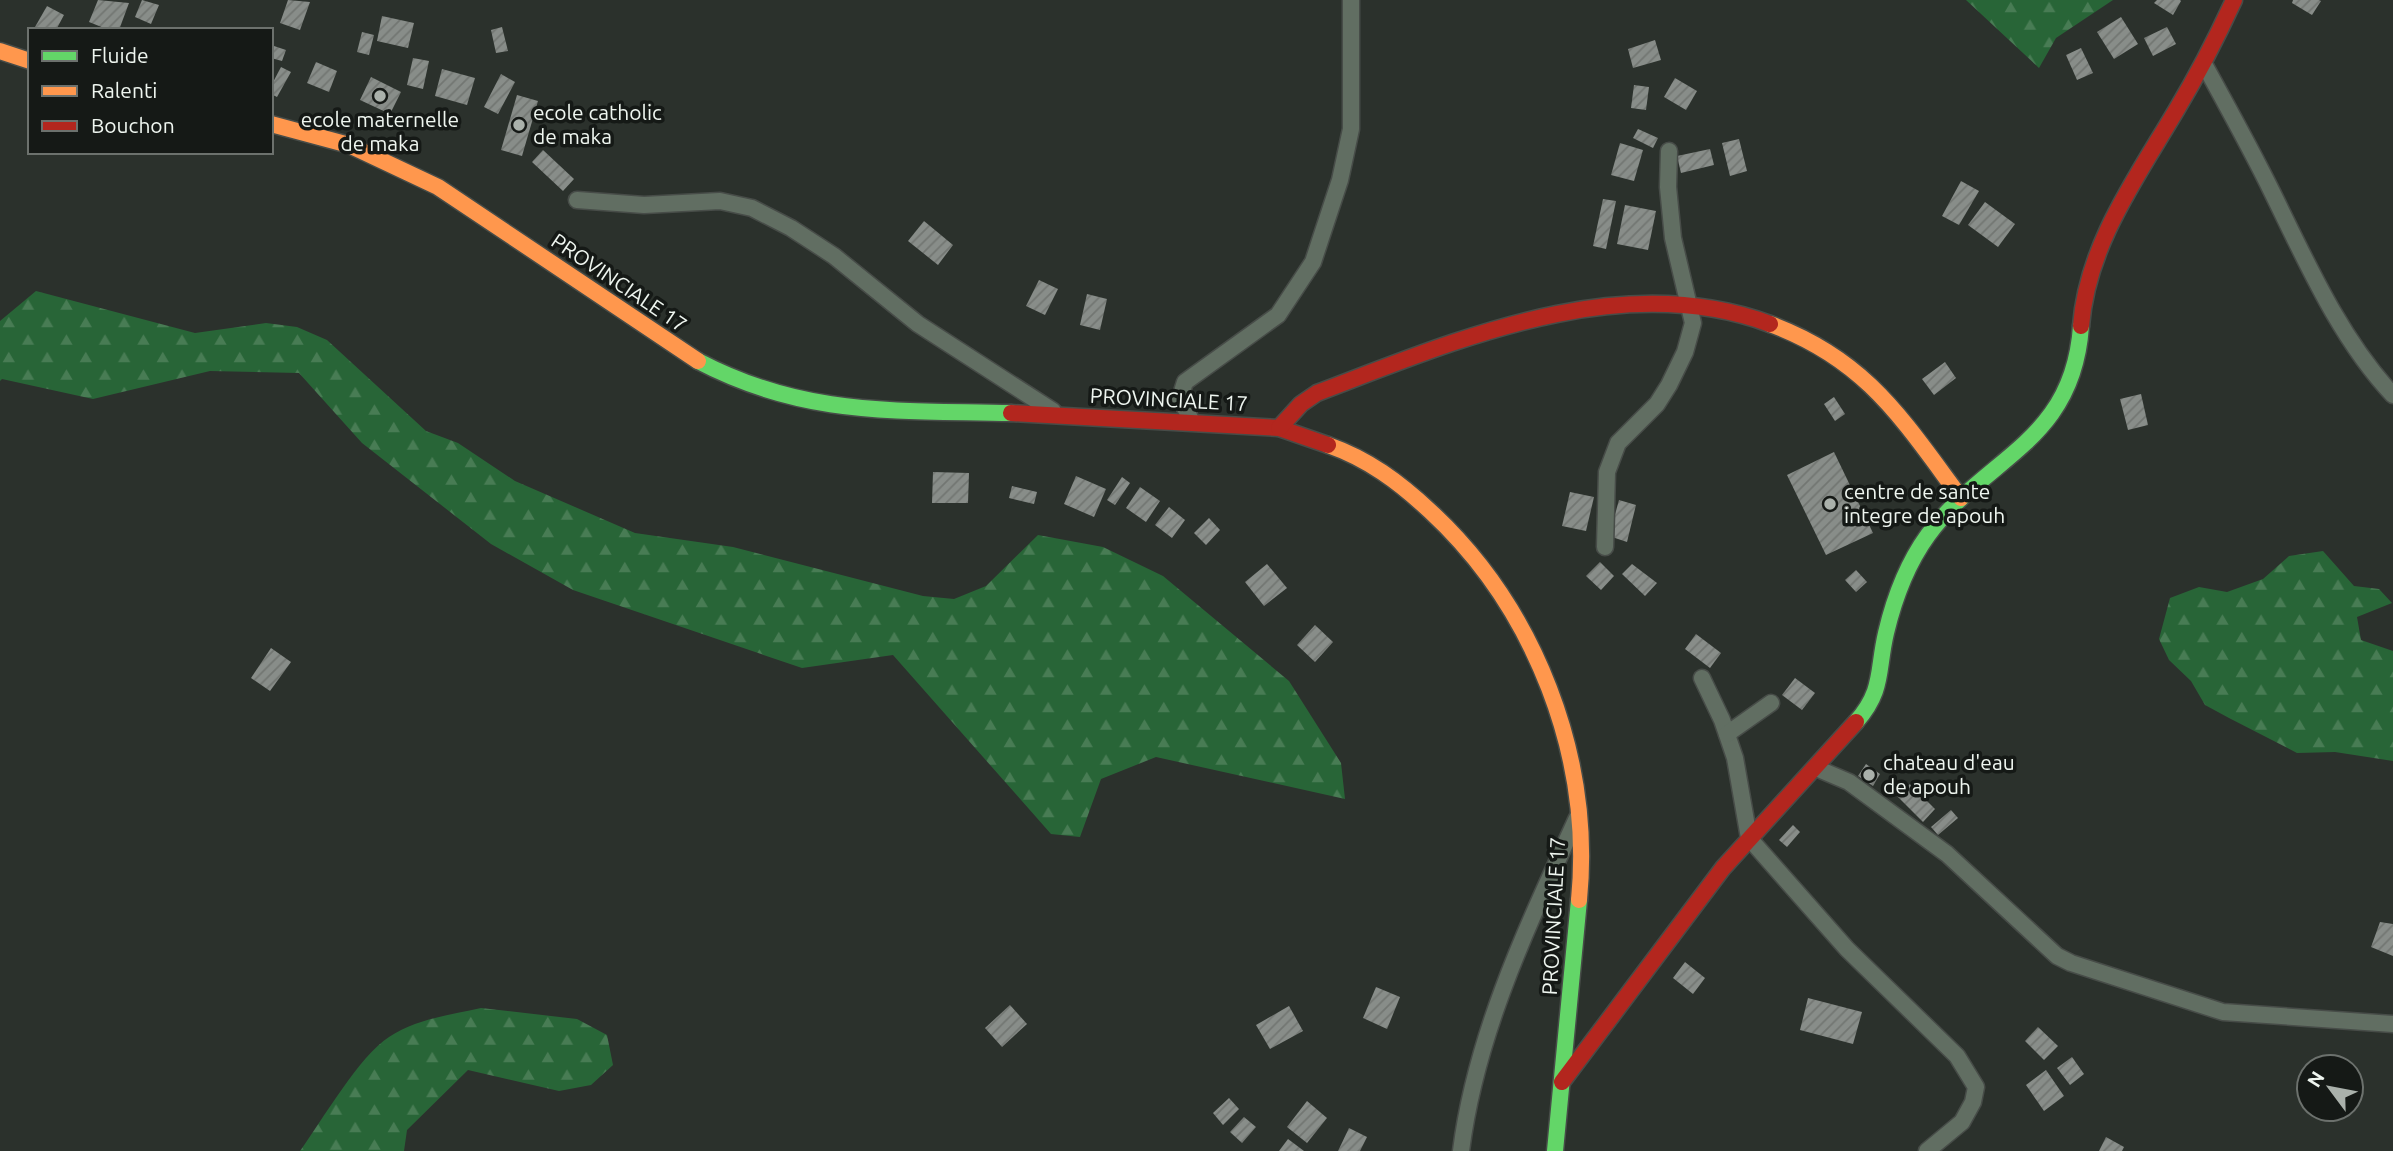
<svg xmlns="http://www.w3.org/2000/svg" width="2393" height="1151" font-family="Ubuntu,sans-serif">
	<style>
		.forest { fill: url(#forest-firs) }
		.building { fill: url(#building-hatch) }
		.lines { fill: none; stroke-linecap: round; stroke-linejoin: round }
		.street-casing { stroke: #474c48; stroke-width: 19 }
		.fast-casing { stroke: #474c48; stroke-width: 19 }
		.slow-casing { stroke: #474c48; stroke-width: 19 }
		.jam-casing { stroke: #474c48; stroke-width: 19 }
		.street { stroke: #616e62; stroke-width: 16 }
		.fast { stroke: #63d668; stroke-width: 16 }
		.slow { stroke: #ff974d; stroke-width: 16 }
		.jam { stroke: #b3261e; stroke-width: 16 }
		.poi-dot { fill: #aab1ab; stroke: #151916; stroke-width: 2.5 }
		.labels { text-anchor: middle; stroke-width: 7; stroke-linejoin: round; paint-order: stroke }
		.poi-label { font-size: 21px; fill: #eff6f0; stroke: #151916; text-anchor: start }
		.street-label { font-size: 21px; fill: #eff6f0; stroke: #151916 }
	</style>
	<defs>
		<pattern id="forest-firs" width="22" height="20" patternUnits="userSpaceOnUse" patternTransform="scale(1.75)"><rect width="22" height="20" fill="#286537"/><path d="M5 1l3.5 6h-7zM16 11l3.5 6h-7z" fill="#487c54"/></pattern>
		<pattern id="building-hatch" width="6" height="6" patternUnits="userSpaceOnUse" patternTransform="scale(1.75)"><rect width="6" height="6" fill="#888d89"/><path d="M-1 1l2-2M0 6l6-6M5 7l2-2" fill="none" stroke="#727672"/></pattern>
	</defs>
	<rect width="100%" height="100%" fill="#2b312c"/>
	<g class="forest">
		<path d="M1966,0h147l-57,38 -17,30z"/>
		<path d="M36,291l159,42 71,-10 31,4 30,13 99,91 32,12 57,38 120,52 98,14 190,49 31,3 32,-13 52,-51 65,12 60,29 126,105 52,82 4,36 -189,-42 -55,22 -21,58 -29,-3 -158,-179 -91,13 -229,-78 -82,-46 -129,-101 -63,-70 -89,-2 -117,28 -91,-20 -2,2v-60z"/>
		<path d="M2323,551l31,35 25,3 13,14 -35,14 4,23 32,11v110l-58,-9 -38,1 -68,-35 -24,-13 -14,-24 -22,-21 -10,-21 11,-41 29,-11 28,5 36,-13 26,-23z"/>
		<path d="M481,1008l96,11 30,16 6,30 -22,20 -32,6 -91,-21 -61,60 -3,21h-104c21,-29 60,-96 89,-114 27,-18 61,-22 92,-29z"/>
	</g>
	<g class="building">
		<path d="M98,0l31,3 -10,27h-10l-20,-8z"/>
		<path d="M142,0l17,5 -8,19 -16,-7z"/>
		<path d="M288,0l22,2 -10,28 -20,-7z"/>
		<path d="M2157,0h23l1,1 -8,14 -19,-12z"/>
		<path d="M2293,0h26l2,1 -9,14 -20,-12z"/>
		<path d="M47,6l17,9 -8,15 -21,-3z"/>
		<path d="M382,16l32,7 -6,25 -31,-7z"/>
		<path d="M2121,17l17,27 -24,15 -17,-27z"/>
		<path d="M502,27l6,24 -12,2 -5,-23z"/>
		<path d="M2167,27l9,17 -23,12 -9,-18z"/>
		<path d="M362,32l12,3 -5,20 -12,-3z"/>
		<path d="M1655,40l6,20 -28,8 -5,-19z"/>
		<path d="M271,45l15,5 -4,11 -11,-3z"/>
		<path d="M2081,48l12,25 -16,7 -11,-25z"/>
		<path d="M413,58l16,3 -6,28 -16,-4z"/>
		<path d="M316,62l21,9 -8,21 -22,-9z"/>
		<path d="M281,67l10,5 -14,25 -6,-3v-8z"/>
		<path d="M442,69l33,9 -8,27 -32,-9z"/>
		<path d="M501,74l14,8 -17,32 -14,-7z"/>
		<path d="M371,77l30,15 -11,22 -30,-14z"/>
		<path d="M1675,78l22,13 -11,19 -22,-13z"/>
		<path d="M1634,85l15,2 -3,23 -15,-2z"/>
		<path d="M517,95l21,6 -16,55 -21,-6z"/>
		<path d="M1638,129l20,9 -5,10 -20,-10z"/>
		<path d="M1739,139l8,32 -17,5 -8,-33z"/>
		<path d="M1620,143l23,7 -9,31 -23,-6z"/>
		<path d="M1710,149l4,16 -33,8 -4,-17z"/>
		<path d="M543,150l31,29 -11,12 -31,-29z"/>
		<path d="M1961,181l18,10 -20,34 -17,-9z"/>
		<path d="M1603,199l13,2 -10,48 -13,-3z"/>
		<path d="M1985,202l30,22 -17,23 -30,-22z"/>
		<path d="M1625,205l31,6 -8,39 -31,-6z"/>
		<path d="M924,221l29,24 -15,20 -30,-24z"/>
		<path d="M1039,280l19,9 -13,26 -19,-9z"/>
		<path d="M1087,294l20,5 -7,31 -20,-5z"/>
		<path d="M1945,362l11,16 -22,17 -12,-16z"/>
		<path d="M2141,394l7,31 -20,5 -8,-31z"/>
		<path d="M1834,397l11,17 -10,7 -11,-17z"/>
		<path d="M1834,452l39,81 -47,22 -39,-80z"/>
		<path d="M933,472l36,1 -1,30h-36z"/>
		<path d="M1076,476l30,13 -12,28 -30,-13z"/>
		<path d="M1122,477l8,6 -15,22 -8,-5z"/>
		<path d="M1012,486l25,6 -3,12 -25,-6z"/>
		<path d="M1140,487l20,14 -14,21 -20,-14z"/>
		<path d="M1570,492l24,5 -8,34 -24,-5z"/>
		<path d="M1619,500l17,5 -9,37 -18,-6z"/>
		<path d="M1169,507l16,13 -13,18 -17,-13z"/>
		<path d="M1209,518l11,12 -14,15 -12,-12z"/>
		<path d="M1600,562l14,14 -13,14 -15,-14z"/>
		<path d="M1267,564l20,24 -23,18 -19,-24z"/>
		<path d="M1632,564l25,19 -12,13 -23,-22z"/>
		<path d="M1856,570l11,12 -11,10 -11,-12z"/>
		<path d="M1315,625l18,17 -18,20 -18,-17z"/>
		<path d="M1696,634l25,19 -11,15 -25,-19z"/>
		<path d="M271,648l20,14 -21,29 -19,-13z"/>
		<path d="M1795,678l20,15 -13,17 -20,-15z"/>
		<path d="M1866,764l14,10 -7,12 -15,-10z"/>
		<path d="M1910,784l25,25 -12,13 -26,-26z"/>
		<path d="M1951,810l7,8 -20,17 -7,-8z"/>
		<path d="M1793,825l7,7 -13,15 -8,-7z"/>
		<path d="M2380,922l13,2v32l-22,-9z"/>
		<path d="M1685,962l20,16 -12,16 -20,-16z"/>
		<path d="M1376,987l24,10 -13,32 -24,-11z"/>
		<path d="M1808,998l54,14 -9,32 -53,-14z"/>
		<path d="M1010,1005l17,19 -25,23 -17,-19z"/>
		<path d="M1289,1006l14,25 -33,18 -14,-24z"/>
		<path d="M2038,1027l20,19 -14,14 -19,-19z"/>
		<path d="M2072,1057l12,17 -14,11 -13,-17z"/>
		<path d="M2046,1070l18,26 -20,15 -18,-26z"/>
		<path d="M1229,1098l10,11 -16,16 -10,-12z"/>
		<path d="M1307,1101l20,17 -20,25 -20,-16z"/>
		<path d="M1244,1117l12,10 -14,16 -12,-11z"/>
		<path d="M1349,1128l18,9 -7,14h-22z"/>
		<path d="M2106,1137l18,10 -2,4h-23z"/>
		<path d="M1288,1139l16,12h-25z"/>
	</g>
	<g class="lines">
		<g class="street-casing">
			<g id="street">
				<path d="M2204,64c23,42 47,85 68,128 34,69 68,147 121,203"/>
				<path d="M577,200l67,5 76,-4 32,7 39,20 43,28 84,68 135,87"/>
				<path d="M1192,422l-12,-24 5,-16 93,-67 35,-53 27,-82 11,-51v-129"/>
				<path d="M1605,547l2,-75 11,-29 39,-39 12,-19 16,-33 8,-29 -20,-85 -5,-51 1,-36"/>
				<path d="M1702,678l20,42 13,38 14,80 98,111 110,107 19,31 -3,15 -11,20 -35,29"/>
				<path d="M1727,734l44,-31"/>
				<path d="M1816,768l33,14 98,72 110,102 14,7 152,49 170,12"/>
				<path d="M1461,1151c15,-118 67,-226 116,-333"/>
			</g>
		</g>
		<g class="fast-casing">
			<g id="fast">
				<path d="M698,361c107,56 196,49 313,52"/>
				<path d="M1856,722c28,-32 21,-51 30,-89 8,-34 21,-69 42,-98 58,-79 145,-92 153,-209"/>
				<path d="M1555,1151l24,-251"/>
			</g>
		</g>
		<g class="slow-casing">
			<g id="slow">
				<path d="M0,51l30,10"/>
				<path d="M271,124l78,21 89,42 260,174"/>
				<path d="M1770,324c97,36 132,95 191,174"/>
				<path d="M1328,445c40,14 71,37 102,66 105,97 163,246 149,389"/>
			</g>
		</g>
		<g class="jam-casing">
			<g id="jam">
				<path d="M2081,326c6,-81 56,-149 96,-217 21,-35 40,-72 57,-109"/>
				<path d="M1011,413l268,15 49,17"/>
				<path d="M1279,428l22,-24 16,-11c140,-53 303,-125 453,-69"/>
				<path d="M1562,1082l161,-214 133,-146"/>
			</g>
		</g>
		<use href="#street" class="street"/>
		<use href="#fast" class="fast"/>
		<use href="#slow" class="slow"/>
		<use href="#jam" class="jam"/>
	</g>
	<g class="poi-dot">
		<circle cx="380" cy="96" r="7"/>
		<circle cx="519" cy="125" r="7"/>
		<circle cx="1830" cy="504" r="7"/>
		<circle cx="1869" cy="775" r="7"/>
	</g>
	<g class="labels">
		<g class="poi-label">
			<text x="533" y="120">ecole catholic<tspan x="533" dy="24">de maka</tspan></text>
			<text x="380" y="127" text-anchor="middle">ecole maternelle<tspan x="380" dy="24">de maka</tspan></text>
			<text x="1844" y="499">centre de sante<tspan x="1844" dy="24">integre de apouh</tspan></text>
			<text x="1883" y="770">chateau d'eau<tspan x="1883" dy="24">de apouh</tspan></text>
		</g>
		<g class="street-label">
			<text transform="translate(619 283) rotate(34)" y="7">PROVINCIALE 17</text>
			<text transform="translate(1169 400) rotate(3)" y="7">PROVINCIALE 17</text>
			<text transform="translate(1554 916) rotate(-87)" y="7">PROVINCIALE 17</text>
		</g>
	</g>
	<rect x="28" y="28" width="245" height="126" fill="#151916" stroke="#6c716d" stroke-width="2"/>
	<rect x="42" y="51" width="35" height="10" fill="#63d668" stroke="#6c716d" stroke-width="2"/>
	<text x="91" y="63" font-size="21" fill="#eff6f0">Fluide</text>
	<rect x="42" y="86" width="35" height="10" fill="#ff974d" stroke="#6c716d" stroke-width="2"/>
	<text x="91" y="98" font-size="21" fill="#eff6f0">Ralenti</text>
	<rect x="42" y="121" width="35" height="10" fill="#b3261e" stroke="#6c716d" stroke-width="2"/>
	<text x="91" y="133" font-size="21" fill="#eff6f0">Bouchon</text>
	<g transform="translate(2330 1088) rotate(302)"><circle r="33" fill="#151916" stroke="#6c716d" stroke-width="2"/>
	<path d="M0-5L12 26L0 18L-12 26Z" fill="#aab1ab"/>
	<text y="-10" font-size="19" font-weight="bold" text-anchor="middle" fill="#eff6f0">N</text>
	</g>
</svg>
